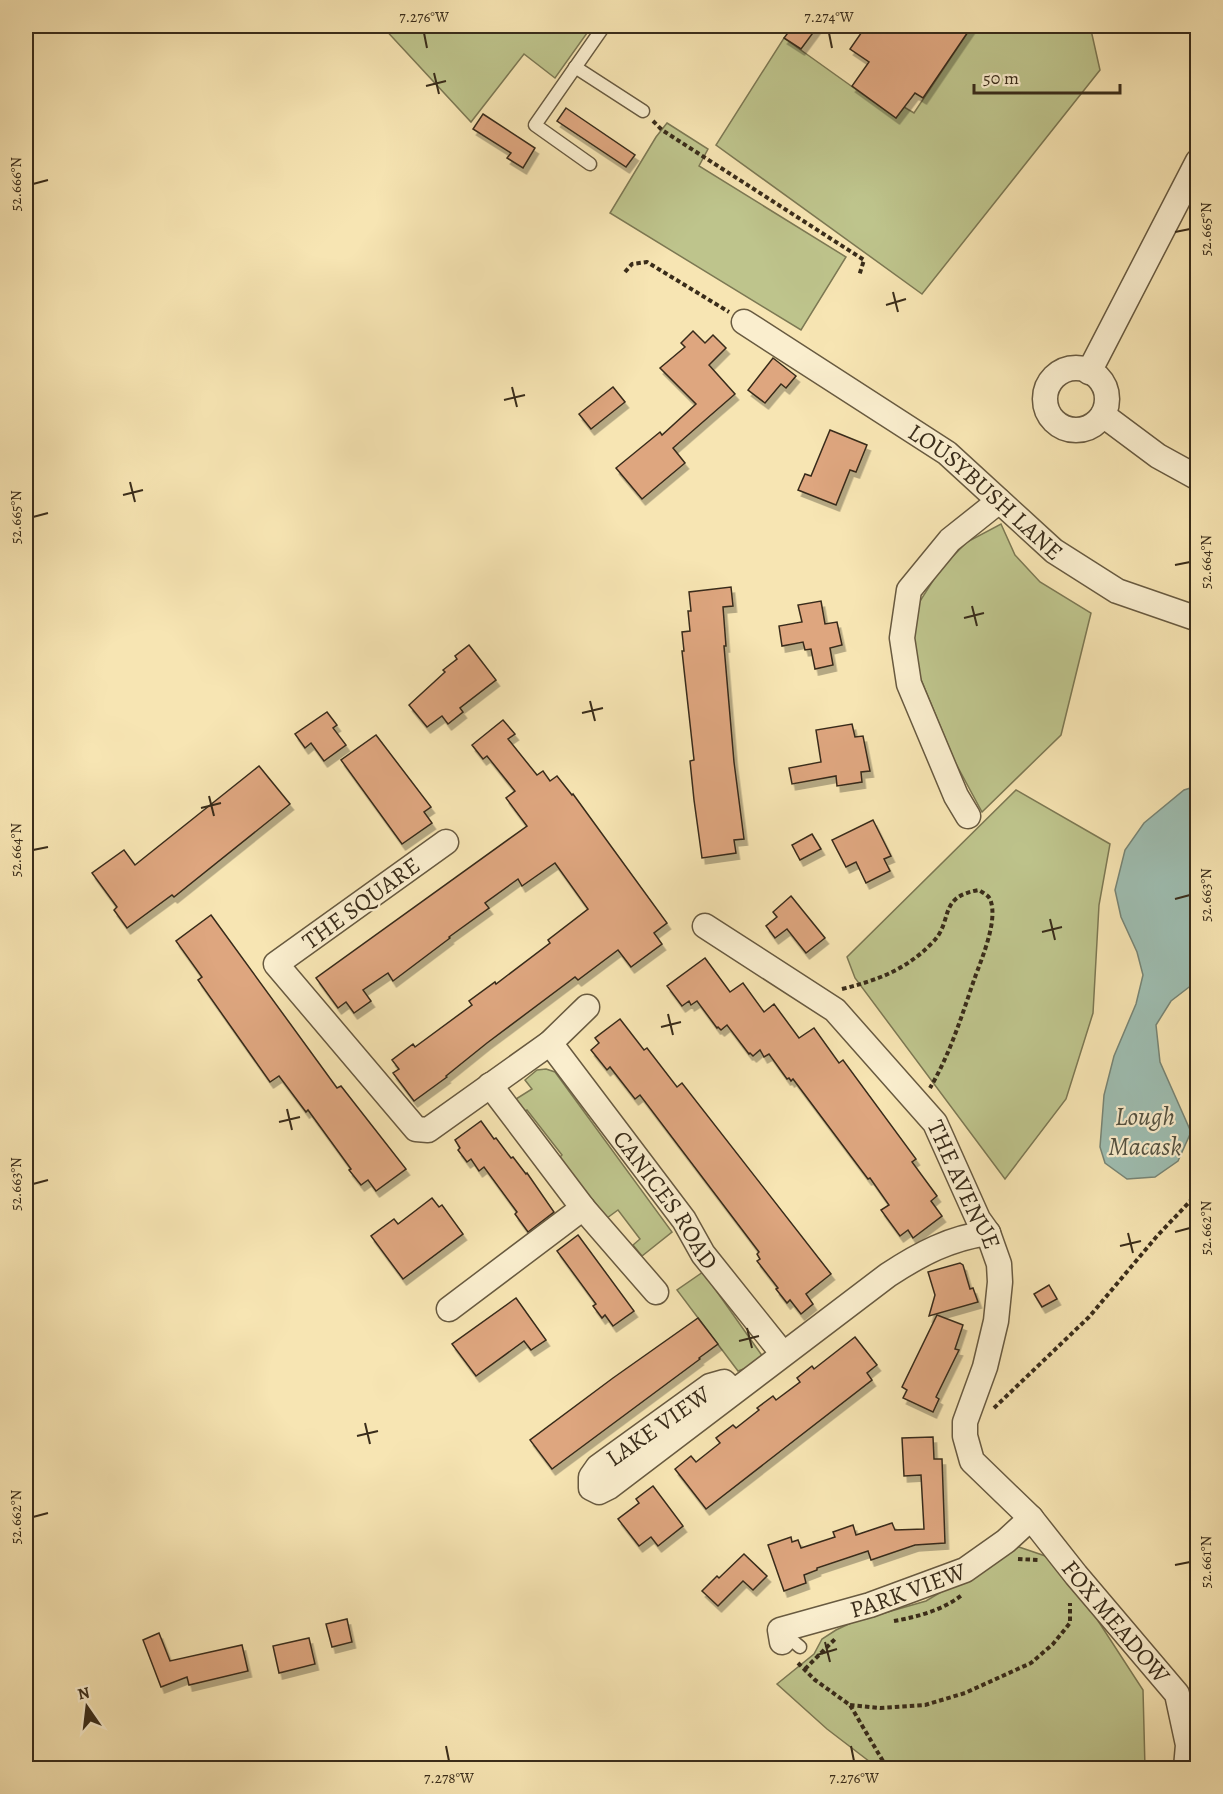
<svg xmlns="http://www.w3.org/2000/svg" width="1223" height="1794" font-family="Alegreya,serif">
	<style>
		.green { fill: #bec48c; stroke: #7c7853; stroke-width: 1.5 }
		.water { fill: #9ebeb2; stroke: #768475; stroke-width: 1.5 }
		.building { fill: #dea67f; stroke: #392c1a; stroke-width: 1.5; filter: url(#shadow) }
		.lines { fill: none; stroke-linecap: round; stroke-linejoin: round }
		.service-casing { stroke: #685a40; stroke-width: 15 }
		.minor-casing { stroke: #685a40; stroke-width: 27 }
		.path { stroke: #392c1a; stroke-width: 4; stroke-dasharray: 4.5 3; stroke-linecap: butt }
		.service { stroke: #faeece; stroke-width: 12 }
		.minor { stroke: #faeece; stroke-width: 24 }
		.ticks { fill: none; stroke: #392c1a; stroke-width: 2 }
		.labels { text-anchor: middle; stroke-width: 4.5; stroke-linejoin: round; paint-order: stroke }
		.street-label { font-size: 24px; fill: #392c1a; stroke: #faeece }
		.water-label { font-size: 26px; font-style: italic; fill: #525040; stroke: #faeece }
		.neatline { fill: none; stroke: #392c1a; stroke-width: 2 }
		.ticks-label { font-size: 15px; text-anchor: middle; fill: #392c1a }
	</style>
	<defs>
		<filter id="shadow"><feDropShadow dx="3.5" dy="6" stdDeviation="0" flood-color="#0004"/></filter>
	</defs>
	<rect width="100%" height="100%" fill="#f7e5b3"/>
	<filter id="stains"><feTurbulence type="fractalNoise" baseFrequency=".00333" numOctaves="4"/><feColorMatrix values="0 0 0 0 .2 0 0 0 0 .09 0 0 0 0 .02 0 0 0 .5 -.17"/></filter>
	<radialGradient id="worn" r=".72"><stop offset=".6" stop-color="#630" stop-opacity="0"/><stop offset="1" stop-color="#630" stop-opacity=".3"/></radialGradient>
	<g class="green">
		<path d="M382,26h210l-37,52 -31,-24 -53,68z"/>
		<path d="M972,26h113l6,4 9,40 -178,224 -206,-149 68,-107 112,80 8,-11 10,6z"/>
		<path d="M667,123l41,26 -9,17 147,91 -45,73 -191,-117 46,-76z"/>
		<path d="M1001,524l14,31 25,27 51,31 -30,122 -79,77 -27,-50 -35,-85 -9,-38 4,-30 26,-41 26,-26z"/>
		<path d="M1016,790l94,54 -11,61 -6,108 -27,86 -61,80 -150,-201 -8,-21z"/>
		<path d="M546,1069l9,3 117,160 -30,24 -9,-11 7,-6 -22,-29 -11,8 -14,-18 -4,3 -32,-43 5,-5 -35,-45 -2,1 -9,-12 16,-10 -7,-9 12,-10z"/>
		<path d="M703,1272l60,85 -11,9 -14,5 -61,-81z"/>
		<path d="M1019,1547l35,12 26,34 63,97 2,78h-267l-51,-39 -50,-45 37,-30 8,-15 14,-9 17,-8 73,-21 62,-37 16,-13z"/>
	</g>
	<path class="water" d="M1197,786v195l-26,20 -15,24 4,37 31,70 -13,29 -23,16 -28,2 -22,-16 -5,-16 4,-52 10,-39 22,-52 7,-29 -6,-23 -16,-35 -6,-27 10,-40 19,-27 40,-33z"/>
	<g class="building">
		<path d="M793,26h25l-17,23 -17,-11z"/>
		<path d="M866,26h106l-49,72 -8,-5 -19,25 -44,-32 17,-24 -19,-13z"/>
		<path d="M566,108l69,47 -9,12 -69,-46z"/>
		<path d="M483,114l52,34 -12,20 -16,-10 4,-5 -38,-24z"/>
		<path d="M693,331l12,12 8,-8 13,13 -17,17 26,29 -62,54 12,15 -43,36 -26,-31 44,-36 2,3 34,-31 -36,-36 25,-21 -4,-4z"/>
		<path d="M773,358l23,18 -10,12 -5,-4 -16,19 -17,-13z"/>
		<path d="M613,387l12,15 -34,27 -12,-15z"/>
		<path d="M830,430l37,15 -11,27 -6,-2 -14,35 -38,-15 7,-16 6,2z"/>
		<path d="M731,587l2,19 -10,1 3,39h-2l10,116 10,77 -10,1 2,13 -34,5 -8,-58 -4,-39 4,-1 -12,-109h2l-2,-19 8,-1 -2,-20h3l-2,-19z"/>
		<path d="M821,601l4,23 12,-2 5,23 -12,3 3,17 -18,4 -4,-20 -6,1 -2,-8 -21,4 -3,-20 23,-4 -4,-17z"/>
		<path d="M469,645l27,35 -36,28 3,4 -15,12 -6,-8 -15,11 -18,-22 36,-33 -2,-2 14,-11 -2,-3z"/>
		<path d="M327,712l10,13 -4,3 13,17 -22,16 -13,-18 -6,5 -10,-14z"/>
		<path d="M503,720l12,14 -7,5 29,36 6,-4 7,10 7,-5 15,19 1,-1 94,129 -13,10 8,11 -31,23 -13,-17 -40,30 -3,-3 -88,66 -41,33 1,1 -33,24 -21,-28 6,-4 -7,-9 21,-16 2,3 57,-42 -3,-4 26,-19 1,2 54,-41 -2,-3 40,-31 -33,-46 -33,23 -4,-7 -33,24 4,5 -40,29 1,1 -57,43 -5,-8 -25,17 8,11 -17,12 -8,-11 -8,6 -22,-30 211,-152 -21,-28 9,-7 -28,-35 -4,3 -11,-14z"/>
		<path d="M852,724l3,13 8,-1 7,35 -9,1 1,10 -25,4 -1,-10 -44,8 -3,-16 32,-6 -5,-32z"/>
		<path d="M376,735l55,72 -7,5 8,11 -30,21 -61,-84z"/>
		<path d="M259,766l31,38 -116,93 -2,-2 -45,33 -13,-18 3,-3 -25,-34 32,-23 11,15z"/>
		<path d="M873,820l18,36 -7,3 6,12 -24,12 -10,-21 -10,5 -14,-27z"/>
		<path d="M812,834l9,15 -21,11 -8,-15z"/>
		<path d="M791,896l34,42 -19,15 -19,-24 -12,9 -9,-12 11,-9 -4,-5z"/>
		<path d="M211,915l126,173 4,-2 65,83 -30,22 -8,-11 -7,5 -12,-15 2,-1 -43,-59 -2,2 -27,-36 -9,6 -72,-102 4,-3 -26,-36z"/>
		<path d="M705,958l25,34 13,-9 21,29 10,-8 25,34 15,-10 25,35 4,-3 73,99 -4,3 25,34 -6,5 11,15 -29,22 -5,-8 -8,6 -19,-26 8,-5 -19,-27 -2,1 -75,-100 -2,2 -2,-3 -2,1 -18,-25 -5,3 -4,-7 -7,6 -3,-3 -1,1 -22,-29 -6,5 -3,-3 -1,1 -20,-27 -6,4 -2,-4 -7,5 -15,-20z"/>
		<path d="M620,1019l24,31 3,-2 30,39 5,-4 149,191 -25,20 7,10 -12,10 -11,-14 -3,3 -11,-14 2,-1 -21,-27 3,-2 -3,-5 2,-2 -119,-157 -5,4 -25,-32 -3,3 -16,-20 8,-7 -4,-5z"/>
		<path d="M481,1121l13,18 2,-1 15,20 2,-1 13,17 1,-1 27,39 -26,20 -13,-18 2,-2 -33,-45 -5,4 -8,-12 -4,3 -9,-12 2,-2 -5,-8z"/>
		<path d="M432,1198l7,9 3,-2 21,29 -60,45 -32,-43 23,-17 4,5z"/>
		<path d="M578,1235l56,76 -21,15 -8,-11 -3,3 -9,-12 3,-2 -39,-53z"/>
		<path d="M960,1263l3,2 7,24 3,-1 5,14 -49,14 6,-21 -7,-23z"/>
		<path d="M1049,1285l8,14 -15,8 -8,-13z"/>
		<path d="M516,1298l30,42 -15,10 -7,-9 -48,35 -24,-32z"/>
		<path d="M937,1315l26,10 -8,24 4,1 -23,47 3,2 -6,13 -30,-14 4,-8 -5,-3z"/>
		<path d="M698,1318l20,26 -19,14 1,1 -148,110 -22,-29 83,-62z"/>
		<path d="M855,1337l22,28 -10,8 5,7 -166,129 -31,-40 16,-13 5,6 24,-19 -4,-5 17,-13 3,3 23,-18 -2,-2 16,-12 3,4 24,-18 -3,-4 15,-12 2,3z"/>
		<path d="M933,1437l1,22h8l3,84 -30,2 -44,15 -3,-9 -51,17v2l-13,5 2,8 -22,8 -16,-46 23,-8 1,5 6,-2 3,8 34,-11 -2,-5 20,-7 3,10 36,-12 3,7 29,-1 -3,-54 -17,1 -2,-38z"/>
		<path d="M653,1486l30,40 -25,20 -7,-9 -12,9 -21,-27 21,-16 -3,-4z"/>
		<path d="M744,1554l23,22 -14,14 -10,-9 -25,25 -16,-15 15,-15 2,2z"/>
		<path d="M347,1619l5,23 -20,5 -6,-23z"/>
		<path d="M159,1633l11,28 72,-16 6,26 -59,14 -2,-8 -26,10 -18,-47z"/>
		<path d="M309,1638l6,26 -36,9 -6,-27z"/>
	</g>
	<g class="lines">
		<g class="service-casing">
			<g id="service">
				<path d="M575,67l68,44"/>
				<path d="M590,164l-55,-39 69,-99"/>
				<path d="M781,1631l19,16"/>
			</g>
		</g>
		<g class="minor-casing">
			<g id="minor">
				<path id="s1" d="M744,322l203,131 107,98 63,40 81,28"/>
				<circle cx="1076" cy="399" r="31"/>
				<path d="M1089,372l109,-211"/>
				<path d="M1103,415l55,41 40,22"/>
				<path d="M968,816l-12,-20 -47,-112 -7,-46 7,-48 41,-50 49,-39"/>
				<path d="M446,842l-170,122 140,165 12,1 122,-87 37,-36"/>
				<path id="s2" d="M705,926l130,84 100,113 43,96 10,14 11,31 1,18 -4,39 -11,46 -20,55v14l7,25 59,57 45,57 101,119 11,51 -2,23"/>
				<path id="s3" d="M550,1043l134,177 19,34 80,100"/>
				<path d="M490,1085l93,123 73,84"/>
				<path d="M449,1309l134,-101"/>
				<path d="M733,1391l-9,-9 -14,4 -112,81 -7,10v11l8,4 10,-5 279,-212c32,-21 62,-37 100,-42"/>
				<path id="s4" d="M782,1642l-2,-12 90,-25 95,-35 41,-29 25,-23"/>
			</g>
		</g>
		<g class="path">
			<path d="M653,121l9,9 202,130 -5,16"/>
			<path d="M625,272l7,-8 15,-2 82,50"/>
			<path d="M842,989c36,-9 64,-19 91,-47 21,-22 4,-45 46,-52 4,3 9,5 11,9 9,21 -9,61 -16,81 -13,38 -24,74 -44,108"/>
			<path d="M994,1408l95,-91 68,-81 41,-43"/>
			<path d="M1018,1559l20,1"/>
			<path d="M894,1621c23,-4 49,-11 68,-26"/>
			<path d="M798,1663l17,17 35,25 37,63"/>
			<path d="M805,1669l31,-31"/>
			<path d="M850,1705l30,3 45,-3 40,-12 66,-30 22,-19 17,-21v-20"/>
		</g>
		<use href="#service" class="service"/>
		<use href="#minor" class="minor"/>
	</g>
	<path class="ticks" d="M424,33l3,15M829,33l3,15M434,73l5,21M426,86l20,-5M33,184l15,-4M1175,232l15,-3M893,292l5,20M886,305l20,-6M512,387l5,20M504,400l21,-5M130,482l5,20M123,495l20,-5M33,517l15,-4M1175,565l15,-3M972,606l5,20M964,618l20,-5M590,701l5,20M582,713l21,-5M209,796l5,20M201,808l20,-5M33,850l15,-3M1175,899l15,-4M1050,919l5,21M1042,932l20,-5M668,1014l5,21M661,1027l20,-5M287,1109l5,21M279,1122l21,-5M33,1184l15,-4M1175,1232l15,-4M1128,1233l5,20M1120,1246l21,-5M747,1328l5,20M739,1341l20,-5M365,1423l5,21M357,1436l21,-5M33,1517l15,-4M1175,1565l15,-3M825,1642l5,20M817,1655l20,-6M446,1746l3,15M851,1746l3,15"/>
	<g class="labels">
		<g class="street-label">
			<text dy="8" stroke="none"><textPath href="#s1" startOffset="296">LOUSYBUSH LANE</textPath></text>
			<text transform="translate(361 903) rotate(-36)" y="8">THE SQUARE</text>
			<text dy="8" stroke="none"><textPath href="#s2" startOffset="374">THE AVENUE</textPath></text>
			<text dy="8" stroke="none"><textPath href="#s3" startOffset="195">CANICES ROAD</textPath></text>
			<text transform="translate(658 1426) rotate(-35)" y="8">LAKE VIEW</text>
			<text dy="8" stroke="none"><textPath href="#s4" startOffset="146">PARK VIEW</textPath></text>
			<text dy="8" stroke="none"><textPath href="#s2" startOffset="880">FOX MEADOW</textPath></text>
		</g>
		<g class="water-label">
			<text x="1145" y="1125">Lough<tspan x="1145" dy="30">Macask</tspan></text>
		</g>
	</g>
	<rect width="1223" height="1794" fill="none" stroke="#f7e5b3" stroke-width="66"/>
	<g transform="translate(87 1707) rotate(346)" stroke="#faeece" stroke-width="4.5" paint-order="stroke">
	<path d="M0-4.5L10 22L0 15L-10 22Z" fill="#392c1a"/>
	<text y="-9" font-size="16" font-weight="bold" text-anchor="middle" fill="#392c1a">N</text>
	</g>
	<path d="M974 84v9h146v-9" fill="none" stroke="#392c1a" stroke-width="3"/>
	<text x="983" y="84" font-size="18" fill="#392c1a" stroke="#faeece" stroke-width="4.5" paint-order="stroke">50 m</text>
	<rect x="33" y="33" width="1157" height="1728" class="neatline"/>
	<g class="ticks-label">
		<text x="424" y="22">7.276°W</text>
		<text x="829" y="22">7.274°W</text>
		<text transform="translate(16 184) rotate(-90)" y="5">52.666°N</text>
		<text transform="translate(1206 229) rotate(-90)" y="5">52.665°N</text>
		<text transform="translate(16 517) rotate(-90)" y="5">52.665°N</text>
		<text transform="translate(1206 562) rotate(-90)" y="5">52.664°N</text>
		<text transform="translate(16 850) rotate(-90)" y="5">52.664°N</text>
		<text transform="translate(1206 895) rotate(-90)" y="5">52.663°N</text>
		<text transform="translate(16 1184) rotate(-90)" y="5">52.663°N</text>
		<text transform="translate(1206 1228) rotate(-90)" y="5">52.662°N</text>
		<text transform="translate(16 1517) rotate(-90)" y="5">52.662°N</text>
		<text transform="translate(1206 1562) rotate(-90)" y="5">52.661°N</text>
		<text x="449" y="1783">7.278°W</text>
		<text x="854" y="1783">7.276°W</text>
	</g>
	<rect width="100%" height="100%" filter="url(#stains)"/>
	<rect width="100%" height="100%" fill="url(#worn)"/>
</svg>
